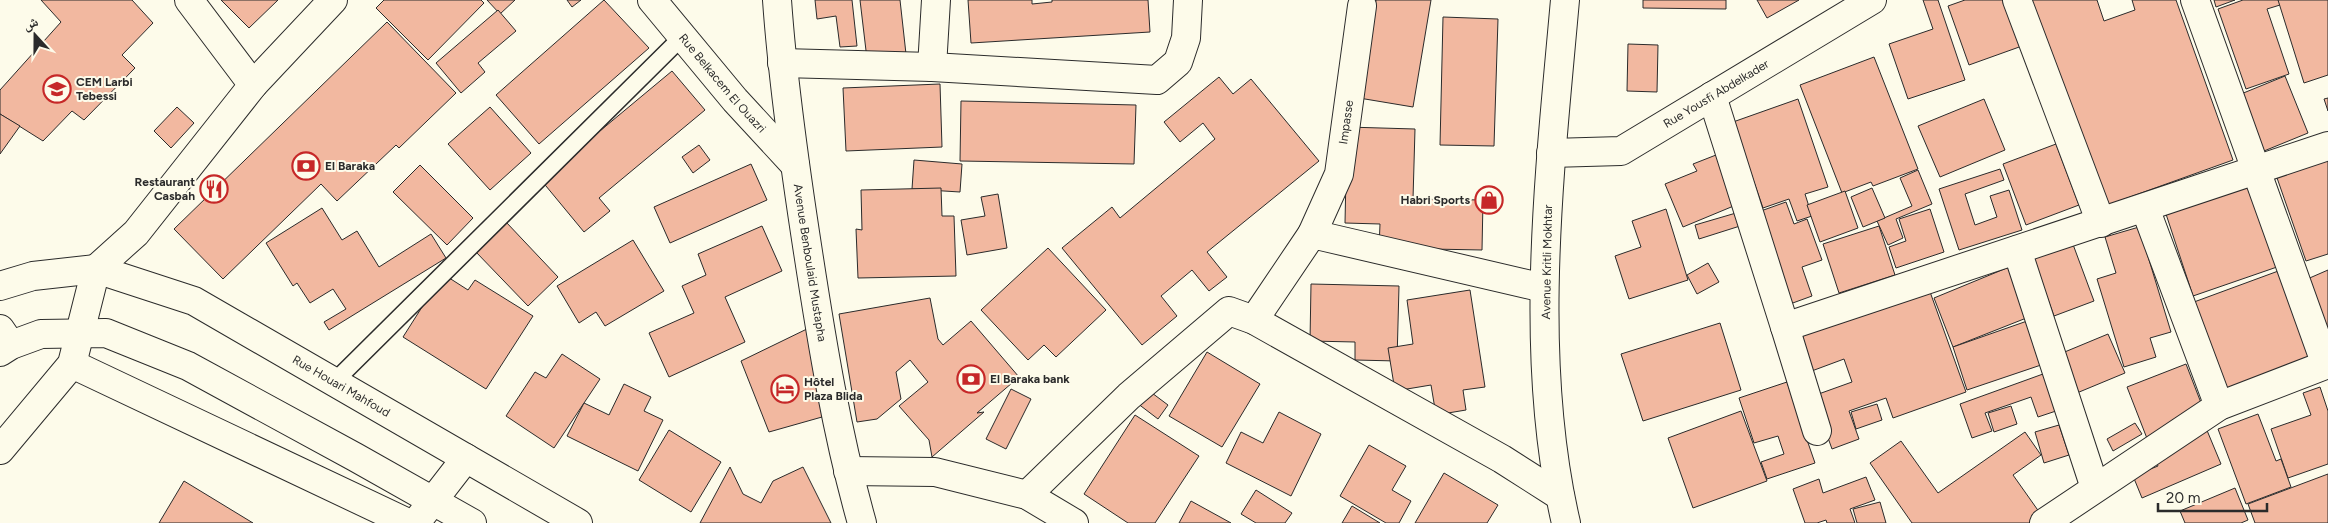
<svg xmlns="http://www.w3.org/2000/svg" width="2328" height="523" font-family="Figtree,'Noto Naskh Arabic',sans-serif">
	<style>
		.building { fill: #f2b8a0; stroke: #2b2b2b }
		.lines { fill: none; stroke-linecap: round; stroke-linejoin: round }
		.lane-casing { stroke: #2b2b2b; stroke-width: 19 }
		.street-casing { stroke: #2b2b2b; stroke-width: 30 }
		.secondary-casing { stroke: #2b2b2b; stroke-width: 30 }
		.primary-casing { stroke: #2b2b2b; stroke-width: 30 }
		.lane { stroke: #fdfbea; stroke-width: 16 }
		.street { stroke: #fdfbea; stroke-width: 28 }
		.secondary { stroke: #fdfbea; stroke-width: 28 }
		.primary { stroke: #fdfbea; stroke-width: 28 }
		.labels { text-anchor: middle; stroke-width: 4; stroke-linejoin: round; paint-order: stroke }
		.poi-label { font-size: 12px; font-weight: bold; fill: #2b2b2b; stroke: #fdfbea; text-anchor: start }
		.street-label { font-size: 12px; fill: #2b2b2b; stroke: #fdfbea }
	</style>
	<rect width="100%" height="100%" fill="#fdfbea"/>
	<g class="building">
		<path d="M41,0h91l21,23 -31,32 13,13 -51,52 -12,-9 -29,30 -43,-27v-24l61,-68z"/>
		<path d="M221,0h57l-29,28z"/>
		<path d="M384,0h97l3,3 -56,57 -52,-52z"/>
		<path d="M487,0h28l-15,14z"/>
		<path d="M567,0h14l-9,7z"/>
		<path d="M604,0l45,48 -110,96 -43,-49z"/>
		<path d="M815,0h37l5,46 -17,1 -4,-31 -19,3z"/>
		<path d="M860,0h40l6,54 -39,5z"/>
		<path d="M968,0h64v4l20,-2v-2h96l2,32 -179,11z"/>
		<path d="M1376,0h55l-18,107 -54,-9z"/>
		<path d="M1643,0h83v9l-83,-1z"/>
		<path d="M1757,0h42l-32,18z"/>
		<path d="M1923,0h15l27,80 -57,19 -19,-55 44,-15z"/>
		<path d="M1965,0h41l16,46 -53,19 -21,-59z"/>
		<path d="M2031,0h66l7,21 31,-11 -3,-10h44l57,160 -128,46z"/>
		<path d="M2214,0h21l-19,7z"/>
		<path d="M2243,0h36l1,5 -13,4 22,65 -43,15 -28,-80z"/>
		<path d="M2278,0h50v75l-24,8z"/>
		<path d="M498,10l18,21 -38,32 7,9 -24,21 -25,-30z"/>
		<path d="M1443,17l55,2 -4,127 -54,-1z"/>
		<path d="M387,22l69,71 -57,55 -3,-3 -59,56 -16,-17 -98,95 -49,-50z"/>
		<path d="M1628,44l30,1 -1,47 -30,-1z"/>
		<path d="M1874,57l44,112 -45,17 -2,-4 -29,11 -42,-108z"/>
		<path d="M672,71l33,39 -106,88 11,13 -26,21 -43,-52z"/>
		<path d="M2285,76l23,57 -44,18 -23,-57z"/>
		<path d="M1219,77l14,17 18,-15 68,82 -112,91 20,25 -18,14 -17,-21 -31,26 16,20 -35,29 -80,-97 50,-41 8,11 95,-79 -12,-16 -23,19 -16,-20z"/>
		<path d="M940,84l2,63 -96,4 -3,-63z"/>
		<path d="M2328,98v13l-4,-12z"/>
		<path d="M1798,99l30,88 -23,7 7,22 -15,5 -8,-22 -26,9 -30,-86z"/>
		<path d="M1984,99l21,51 -65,27 -22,-51z"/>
		<path d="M961,101l175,4 -2,59 -174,-3z"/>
		<path d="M177,107l17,16 -23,25 -17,-17z"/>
		<path d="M490,107l41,46 -41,37 -42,-46z"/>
		<path d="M0,114l20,12 -20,28z"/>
		<path d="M1347,127l68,2 -2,70 70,1 -1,50 -103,-2 1,-24 -35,-1z"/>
		<path d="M2056,144l23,61 -53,20 -23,-61z"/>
		<path d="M699,145l11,15 -17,13 -11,-16z"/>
		<path d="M1716,155l20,50 -53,22 -18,-43 32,-13 -4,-7z"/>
		<path d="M2328,157v97l-22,7 -30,-86z"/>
		<path d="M914,160l48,4 -2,28 -48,-3z"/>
		<path d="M751,164l16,36 -97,43 -16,-36z"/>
		<path d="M420,165l53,53 -26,27 -54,-53z"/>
		<path d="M2000,169l4,11 -39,14 10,31 22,-8 -7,-21 19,-6 13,40 -63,20 -20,-61z"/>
		<path d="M1918,170l14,34 -36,15 7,19 -15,7 -11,-24 35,-15 -12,-28z"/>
		<path d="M2248,180l29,87 -84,29 -29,-88z"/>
		<path d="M941,188l1,28h12l2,60 -98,2 -2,-49 6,1 -1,-40z"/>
		<path d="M1872,188l13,30 -22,9 -12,-30z"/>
		<path d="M1845,191l13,37 -38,14 -13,-37z"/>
		<path d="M998,194l9,54 -40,7 -6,-35 24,-4 -4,-19z"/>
		<path d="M1786,202l8,22 13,-5 15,41 -20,7 10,29 -22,8 -32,-92z"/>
		<path d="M322,208l20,32 15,-9 22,36 52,-33 15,24 -117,72 -5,-8 22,-13 -13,-20 -23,14 -13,-20 -4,3 -27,-43z"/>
		<path d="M1666,209l22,71 -59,19 -14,-43 26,-9 -9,-26z"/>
		<path d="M1930,209l14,43 -48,16 -7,-21 17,-6 -7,-22z"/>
		<path d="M1736,213l4,13 -41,13 -4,-14z"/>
		<path d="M506,222l52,55 -30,29 -53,-55z"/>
		<path d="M762,226l20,45 -57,26 20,45 -76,35 -20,-44 45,-20 -12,-27 24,-11 -8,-21z"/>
		<path d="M1879,226l16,49 -56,18 -16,-49z"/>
		<path d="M2139,227l32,105 -21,6 6,19 -32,10 -27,-88 19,-6 -11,-36z"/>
		<path d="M2071,239l23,62 -40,15 -23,-63z"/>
		<path d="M633,240l31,51 -59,35 -9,-14 -17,11 -22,-37z"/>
		<path d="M1048,248l58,62 -50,47 -12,-12 -16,15 -47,-50z"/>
		<path d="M1708,263l11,19 -22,12 -10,-19z"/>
		<path d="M2014,265l20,50 -81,32 -19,-49z"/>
		<path d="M2281,270l34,94 -87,31 -34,-93z"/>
		<path d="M2328,270v64l-23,-54z"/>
		<path d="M443,274l25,16 7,-10 58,36 -47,73 -83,-52z"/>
		<path d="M1311,284l88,2 -2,75 -42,-1v-18l-45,-1z"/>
		<path d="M1929,289l37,103 -73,26 -7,-20 -37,13 10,28 -27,10 -19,-53 39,-14 -8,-23 -35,13 -13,-36z"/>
		<path d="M1470,290l15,97 -22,3 3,20 -30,5 -5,-30 -36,6 -7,-43 25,-4 -6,-44z"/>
		<path d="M930,298l8,41 5,6 28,-24 48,56 -42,36 7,-1 -52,45 -3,-17 -30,-34 29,-24 -18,-22 -14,12 5,27 -24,20 -20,3 -18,-108z"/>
		<path d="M2030,320l14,44 -77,26 -14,-43z"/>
		<path d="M1720,323l21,67 -98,31 -22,-67z"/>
		<path d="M811,327l11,90 -53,15 -28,-71z"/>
		<path d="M2108,334l17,39 -53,22 -17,-39z"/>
		<path d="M1207,352l53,32 -38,63 -53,-31z"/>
		<path d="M562,354l38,25 -46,69 -48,-32 29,-44 11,6z"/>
		<path d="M2186,364l17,44 -31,12 4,11 -28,10 -21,-54z"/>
		<path d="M2043,374l13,37 -18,6 -7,-20 -46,16 7,18 -20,7 -12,-34z"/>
		<path d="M1787,382l28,81 -48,16 -6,-17 23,-8 -6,-18 -24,7 -15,-45z"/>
		<path d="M624,384l27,13 -7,14 19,9 -25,51 -71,-35 17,-33 25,12z"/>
		<path d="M2320,387l8,24v53l-40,14 -17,-49 40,-14 -8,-22z"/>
		<path d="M1011,389l20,10 -25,50 -20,-10z"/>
		<path d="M1148,390l20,15 -10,14 -21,-16z"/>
		<path d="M1877,404l5,16 -26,9 -5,-17z"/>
		<path d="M2011,406l6,18 -23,8 -6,-19z"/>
		<path d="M1741,411l26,70 -74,27 -25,-70z"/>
		<path d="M1279,412l42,22 -30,62 -65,-33 15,-31 22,11z"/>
		<path d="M2258,414l18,47 5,-2 10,28 -45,17 -28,-75z"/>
		<path d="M1135,415l64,41 -44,67h-27l-44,-29z"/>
		<path d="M2135,423l7,11 -29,17 -6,-12z"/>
		<path d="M2059,425l10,30 -25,8 -9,-31z"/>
		<path d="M2206,428l15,36 -79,34 -9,-22 25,-10 -6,-15z"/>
		<path d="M669,430l52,32 -30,50 -52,-32z"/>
		<path d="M2025,432l16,23 -28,20 29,41 -10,7h-120l-42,-60 31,-22 37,52z"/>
		<path d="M1369,445l37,21 -14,24 19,11 -12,22h-13l-46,-27z"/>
		<path d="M730,467l13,27 18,9 12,-22 30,-14 28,56h-131z"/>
		<path d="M1444,473l54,32 -11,18h-72z"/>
		<path d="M2328,474v49h-73l-7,-19z"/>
		<path d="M1866,477l9,23 -25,9 5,14h-28l-1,-3 -9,3h-12l-12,-34 26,-10 4,14z"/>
		<path d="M184,481l69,42h-94z"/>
		<path d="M2235,488l13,32 -7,3h-56l-5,-12z"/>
		<path d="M1256,490l36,23 -7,10h-29l-15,-9z"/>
		<path d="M1191,501l40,22h-52z"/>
		<path d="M1880,502l6,21h-29l-4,-14z"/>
		<path d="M1352,506l28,17h-38z"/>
	</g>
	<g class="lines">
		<g class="lane-casing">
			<path id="lane" d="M334,382l348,-345"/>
		</g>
		<g class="street-casing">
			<g id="street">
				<path d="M189,0l64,85"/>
				<path d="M2017,0l84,223"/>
				<path d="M2195,0l131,365"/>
				<path d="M782,63l150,4 225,13 21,-18 8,-24 2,-38"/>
				<path d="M932,67l4,-67"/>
				<path d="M1712,96l73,231 543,-181"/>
				<path d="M2145,208l74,198"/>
				<path id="s1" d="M1312,234l27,-60 23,-168"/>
				<path d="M2017,250l78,238"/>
				<path d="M1254,320l58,-86 232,54"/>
				<path d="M1785,327l32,104"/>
				<path d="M0,329l11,16"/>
				<path d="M72,364l336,159"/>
				<path d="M0,450l72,-86 24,-95 40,-36 117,-148 80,-85"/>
				<path d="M848,471l87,1 92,23 47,28"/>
				<path d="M1027,495l102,-99 100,-85 25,9 248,139 58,37"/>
				<path d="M418,520l48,-62"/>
				<path d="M2044,523l175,-117 109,-42"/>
			</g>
		</g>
		<g class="secondary-casing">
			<g id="secondary">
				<path id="s2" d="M652,0l83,100 60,65"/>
				<path id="s3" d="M777,0c6,85 18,168 31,252 14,91 29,183 54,271"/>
				<path id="s4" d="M1551,153l70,-2 251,-151"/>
			</g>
		</g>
		<g class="primary-casing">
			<g id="primary">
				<path d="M1565,0c-15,169 -38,356 1,523"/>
				<path id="s5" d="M0,286l33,-10 63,-7 98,32 384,222"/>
				<path d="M0,352l11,-7 30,-11 65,-1 82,33 167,91 117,66"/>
			</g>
		</g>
		<use href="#lane" class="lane"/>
		<use href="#street" class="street"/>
		<use href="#secondary" class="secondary"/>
		<use href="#primary" class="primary"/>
	</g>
	<defs>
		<g id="school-ring" transform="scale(1.4375)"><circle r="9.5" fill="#fdfbea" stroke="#c62828" stroke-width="1.5"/><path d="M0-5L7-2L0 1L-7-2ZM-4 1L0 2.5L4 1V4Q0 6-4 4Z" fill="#c62828"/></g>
		<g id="bank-ring" transform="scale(1.4375)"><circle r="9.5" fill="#fdfbea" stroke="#c62828" stroke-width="1.5"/><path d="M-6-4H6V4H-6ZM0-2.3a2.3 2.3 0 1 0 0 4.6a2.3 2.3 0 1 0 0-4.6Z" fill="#c62828"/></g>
		<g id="restaurant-ring" transform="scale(1.4375)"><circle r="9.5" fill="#fdfbea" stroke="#c62828" stroke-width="1.5"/><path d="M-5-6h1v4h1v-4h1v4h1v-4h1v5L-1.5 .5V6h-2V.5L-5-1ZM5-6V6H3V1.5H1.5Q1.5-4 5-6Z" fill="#c62828"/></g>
		<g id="shop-ring" transform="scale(1.4375)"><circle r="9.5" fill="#fdfbea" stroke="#c62828" stroke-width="1.5"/><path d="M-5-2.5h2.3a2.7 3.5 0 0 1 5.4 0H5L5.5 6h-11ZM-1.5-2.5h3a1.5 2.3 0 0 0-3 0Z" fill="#c62828"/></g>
		<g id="hotel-ring" transform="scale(1.4375)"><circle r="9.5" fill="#fdfbea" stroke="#c62828" stroke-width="1.5"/><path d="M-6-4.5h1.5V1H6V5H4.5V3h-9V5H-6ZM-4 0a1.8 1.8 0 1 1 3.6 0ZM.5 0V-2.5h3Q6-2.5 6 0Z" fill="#c62828"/></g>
	</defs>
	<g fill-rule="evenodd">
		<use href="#school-ring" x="57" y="89"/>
		<use href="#bank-ring" x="306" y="166"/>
		<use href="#restaurant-ring" x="214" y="189"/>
		<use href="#shop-ring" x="1489" y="200"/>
		<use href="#bank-ring" x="971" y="379"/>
		<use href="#hotel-ring" x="785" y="389"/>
	</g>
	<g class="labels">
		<g class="poi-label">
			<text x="76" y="86">CEM Larbi<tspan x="76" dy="14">Tebessi</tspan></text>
			<text x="325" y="170">El Baraka</text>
			<text x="195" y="186" text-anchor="end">Restaurant<tspan x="195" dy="14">Casbah</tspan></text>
			<text x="1470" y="204" text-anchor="end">Habri Sports</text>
			<text x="990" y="383">El Baraka bank</text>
			<text x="804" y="386">Hôtel<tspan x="804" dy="14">Plaza Blida</tspan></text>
		</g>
		<g class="street-label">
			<text dy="4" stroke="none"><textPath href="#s2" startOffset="109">Rue Belkacem El Ouazri</textPath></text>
			<text dy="4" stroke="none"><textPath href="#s4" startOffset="181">Rue Yousfi Abdelkader</textPath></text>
			<text dy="4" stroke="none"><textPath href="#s1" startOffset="118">Impasse</textPath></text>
			<text transform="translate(1547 262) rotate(-89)" y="4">Avenue Kritli Mokhtar</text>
			<text dy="4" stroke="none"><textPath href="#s3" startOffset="265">Avenue Benboulaid Mustapha</textPath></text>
			<text dy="4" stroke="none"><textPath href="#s5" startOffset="371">Rue Houari Mahfoud</textPath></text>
		</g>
	</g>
	<g transform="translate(35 35) rotate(339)" stroke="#fdfbea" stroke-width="4" paint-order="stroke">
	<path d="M0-4L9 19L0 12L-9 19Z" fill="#2b2b2b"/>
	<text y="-8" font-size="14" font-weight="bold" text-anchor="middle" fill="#2b2b2b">ش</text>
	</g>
	<path d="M2158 503v8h109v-8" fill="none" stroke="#2b2b2b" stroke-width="2.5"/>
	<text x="2166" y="503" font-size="15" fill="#2b2b2b" stroke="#fdfbea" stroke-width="4" paint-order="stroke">20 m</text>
</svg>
